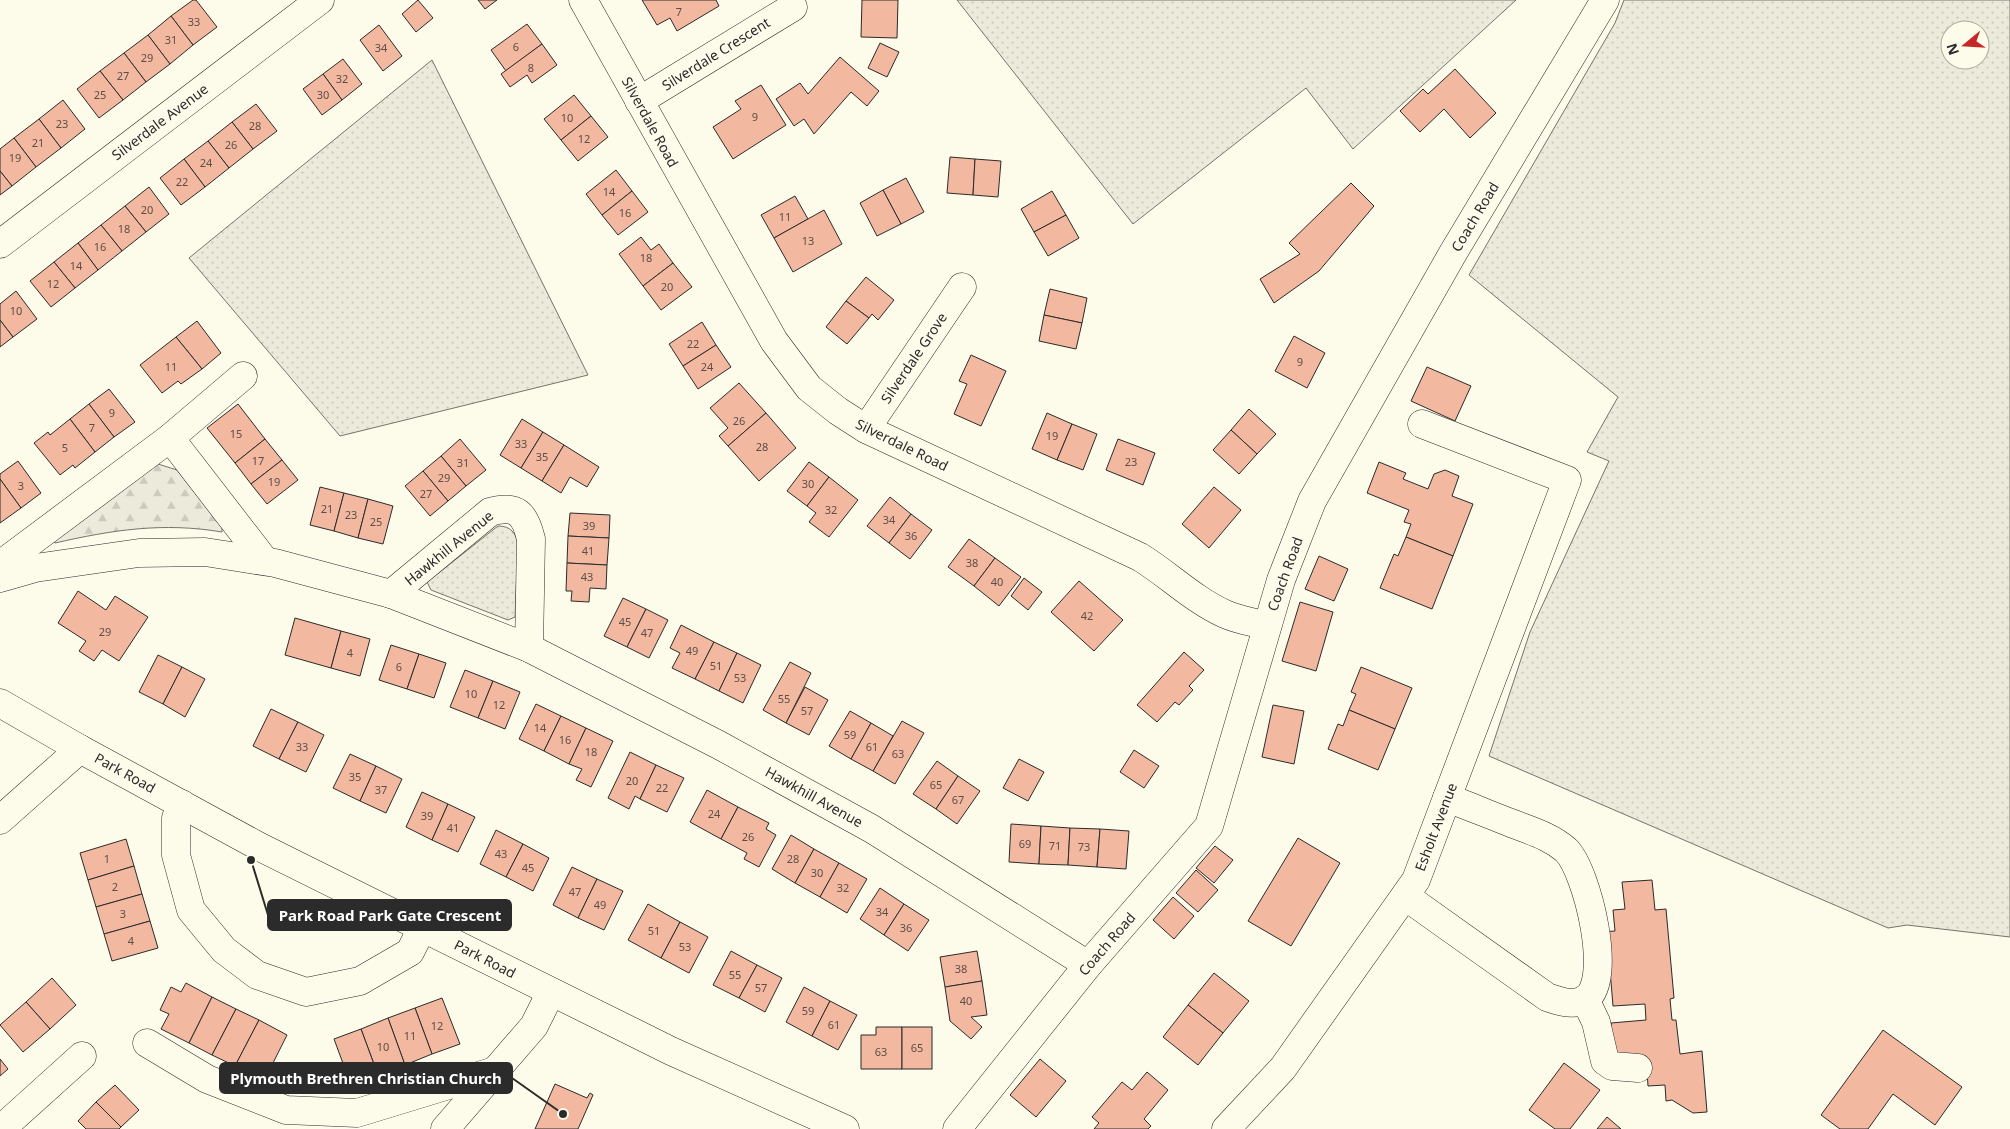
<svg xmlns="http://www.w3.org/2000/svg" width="2010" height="1129" font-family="'Noto Sans',sans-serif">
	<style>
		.grass { fill: url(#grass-dots); stroke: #74746e; fill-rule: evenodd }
		.forest { fill: url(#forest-firs); stroke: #74746e }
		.building { fill: #f2b8a0; stroke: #2b2b2b }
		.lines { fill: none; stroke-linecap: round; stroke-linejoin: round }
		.minor-casing { stroke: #2b2b2b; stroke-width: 29 }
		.major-casing { stroke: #2b2b2b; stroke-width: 29 }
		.minor { stroke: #fdfbea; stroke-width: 28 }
		.major { stroke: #fdfbea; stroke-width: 28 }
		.labels { text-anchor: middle; stroke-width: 4; stroke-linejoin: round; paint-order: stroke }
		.number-label { font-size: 11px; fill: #5d4e48 }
		.street-label { font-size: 14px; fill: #2b2b2b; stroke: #fdfbea }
		.leader { fill: none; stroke: #2b2b2b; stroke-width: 2 }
		.callout-dot { fill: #2b2b2b; stroke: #fdfbea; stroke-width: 2 }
		.callout { fill: #2b2b2b; stroke: #2b2b2b; stroke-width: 2 }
		.callout-label { font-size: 15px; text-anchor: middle; font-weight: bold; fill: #fff }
	</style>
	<defs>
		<pattern id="grass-dots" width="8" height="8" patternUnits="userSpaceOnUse" patternTransform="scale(1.25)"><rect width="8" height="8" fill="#ecebdb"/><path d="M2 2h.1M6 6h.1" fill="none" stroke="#cbcabc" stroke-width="1.8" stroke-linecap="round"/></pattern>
		<pattern id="forest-firs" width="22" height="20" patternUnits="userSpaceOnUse" patternTransform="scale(1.25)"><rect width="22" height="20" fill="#ecebdb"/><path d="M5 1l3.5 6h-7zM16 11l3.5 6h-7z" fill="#cbcabc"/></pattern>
	</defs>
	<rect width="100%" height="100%" fill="#fdfbea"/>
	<g class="grass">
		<path d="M957,0h559l-163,149 -47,-61 -173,136z"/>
		<path d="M1624,0h386v937l-103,-12 -19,3 -399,-172 41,-124 79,-171 -22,-9 31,-55 -149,-122 146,-252zM1950,30h30v30h-30z"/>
		<path d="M432,60l156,315 -248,61 -151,-178z"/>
		<path d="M498,526c13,0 18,7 20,19l-3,72 -7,3 -77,-30 -4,-8z"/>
	</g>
	<path class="forest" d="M158,464l19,6 45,57v5c-59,-10 -110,-2 -167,11l-2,-3 89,-71z"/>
	<g class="building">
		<path d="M193,0h3l21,27 -24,18 -22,-29z"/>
		<path d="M418,0l15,18 -17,14 -14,-18z"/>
		<path d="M478,0h19l-12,9z"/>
		<path d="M642,0h74l3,6 -42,25 -7,-13 -13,7z"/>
		<path d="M862,0h36l-1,38 -36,-1z"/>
		<path d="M171,16l22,29 -23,19 -22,-29z"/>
		<path d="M527,24l15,20 -36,27 -15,-21z"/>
		<path d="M379,25l23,31 -19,15 -23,-31z"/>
		<path d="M148,35l22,29 -24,18 -22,-29z"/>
		<path d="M880,43l19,9 -12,25 -19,-9z"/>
		<path d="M542,44l15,21 -25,18 -5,-8 -17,12 -9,-13z"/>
		<path d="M124,53l22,29 -23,18 -23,-29z"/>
		<path d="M840,57l39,34 -12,15 -16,-14 -37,42 -10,-15 -10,7 -18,-27 24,-16 8,11z"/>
		<path d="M343,59l19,25 -20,16 -19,-26z"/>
		<path d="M1455,69l41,44 -26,25 -26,-29 -24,23 -20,-21 23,-22 5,5z"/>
		<path d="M100,71l23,29 -24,18 -22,-29z"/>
		<path d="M323,74l19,26 -20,15 -19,-26z"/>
		<path d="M761,85l25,40 -53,34 -20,-32 28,-18 -6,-8z"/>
		<path d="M574,95l17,21 -30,24 -17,-21z"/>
		<path d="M63,100l22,29 -24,19 -22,-29z"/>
		<path d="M256,104l21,27 -24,18 -21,-27z"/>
		<path d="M591,116l17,21 -30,24 -17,-21z"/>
		<path d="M39,119l22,29 -25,19 -22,-29z"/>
		<path d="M232,122l21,27 -24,19 -21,-27z"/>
		<path d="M14,138l22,29 -24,19 -12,-15v-22z"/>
		<path d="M208,141l21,27 -24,19 -21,-28z"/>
		<path d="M950,157l25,2 -2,36 -26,-2z"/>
		<path d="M184,159l21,28 -24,18 -21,-27z"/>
		<path d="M975,159l26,2 -3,36 -25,-2z"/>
		<path d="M616,170l16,21 -30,24 -16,-21z"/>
		<path d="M0,171l12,15 -12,9z"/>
		<path d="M906,178l18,34 -23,12 -18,-34z"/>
		<path d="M1351,183l23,23 -55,65 -45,32 -14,-24 40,-25 -11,-11z"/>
		<path d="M149,187l20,27 -23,18 -21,-26z"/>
		<path d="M883,190l18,34 -24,12 -17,-33z"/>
		<path d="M632,191l16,21 -30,23 -16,-20z"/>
		<path d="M1052,191l14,24 -32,17 -13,-23z"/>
		<path d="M795,196l13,23 -34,19 -13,-23z"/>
		<path d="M125,206l21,26 -24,19 -21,-26z"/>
		<path d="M824,210l18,34 -49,28 -19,-34z"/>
		<path d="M1066,215l13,23 -31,18 -14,-24z"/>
		<path d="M101,225l21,26 -24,19 -20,-27z"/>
		<path d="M641,237l10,13 8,-6 14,19 -30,23 -24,-32z"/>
		<path d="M78,243l20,27 -23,18 -21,-26z"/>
		<path d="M54,262l21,26 -24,19 -21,-26z"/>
		<path d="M673,263l19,24 -31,23 -18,-24z"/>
		<path d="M866,277l28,23 -16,20 -6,-6 -3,4 -23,-17z"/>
		<path d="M1050,289l37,9 -5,25 -38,-8z"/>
		<path d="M16,291l21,28 -24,18 -13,-17v-16z"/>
		<path d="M846,301l23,17 -22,26 -21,-17z"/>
		<path d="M1044,315l38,8 -6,26 -37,-8z"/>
		<path d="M0,320l13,17 -13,10z"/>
		<path d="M197,321l24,32 -19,16 -26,-32z"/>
		<path d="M702,322l14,23 -33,21 -14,-22z"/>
		<path d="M1294,336l31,17 -18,35 -32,-17z"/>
		<path d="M176,337l26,32 -21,15 -3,-3 -16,12 -22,-28z"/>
		<path d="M716,345l15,22 -33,22 -15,-23z"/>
		<path d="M971,355l35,16 -25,55 -27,-12 13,-30 -8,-3z"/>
		<path d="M1427,367l44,19 -16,35 -44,-20z"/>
		<path d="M739,383l27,30 -38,33 -9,-10 9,-8 -18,-20z"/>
		<path d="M109,389l26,33 -21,15 -25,-33z"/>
		<path d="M89,404l25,33 -19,15 -25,-33z"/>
		<path d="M238,404l27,35 -30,24 -28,-35z"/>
		<path d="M1249,409l27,25 -19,20 -26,-24z"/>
		<path d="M766,413l30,35 -37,33 -31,-35z"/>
		<path d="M1047,413l25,11 -15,36 -25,-11z"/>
		<path d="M70,419l25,33 -20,16 -2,-3 -13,10 -26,-32 14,-11 2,3z"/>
		<path d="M522,419l21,13 -22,36 -21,-13z"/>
		<path d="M1072,424l25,10 -14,36 -26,-10z"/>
		<path d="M1231,430l26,24 -18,20 -26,-24z"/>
		<path d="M543,432l21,13 -22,36 -21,-13z"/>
		<path d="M265,439l17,21 -31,24 -16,-21z"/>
		<path d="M460,439l26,31 -20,16 -25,-30z"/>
		<path d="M1118,439l37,14 -12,32 -37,-15z"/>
		<path d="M564,445l35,22 -12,20 -17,-10 -9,16 -19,-12z"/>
		<path d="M441,456l25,30 -18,15 -25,-30z"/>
		<path d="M282,460l16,20 -31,24 -16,-20z"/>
		<path d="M18,461l23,32 -20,15 -21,-29v-5z"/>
		<path d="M809,462l20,15 -22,29 -20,-15z"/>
		<path d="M1379,462l27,11 -3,6 25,10 6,-15 11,-4 14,6 -7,20 21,8 -20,52 -47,-19 5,-13 -7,-2 5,-12 -42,-17z"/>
		<path d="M423,471l25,30 -18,15 -25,-30z"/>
		<path d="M829,477l29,23 -29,37 -20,-15 7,-9 -9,-7z"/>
		<path d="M0,479l21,29 -21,15z"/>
		<path d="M320,487l24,6 -10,38 -24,-6z"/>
		<path d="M1214,487l27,23 -32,38 -27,-24z"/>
		<path d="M344,493l24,6 -10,39 -24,-7z"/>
		<path d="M890,497l21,17 -22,29 -22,-17z"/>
		<path d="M368,499l25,7 -10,38 -25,-6z"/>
		<path d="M570,513l40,2 -1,23 -41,-2z"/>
		<path d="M911,514l21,16 -22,29 -21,-16z"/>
		<path d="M568,536l41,2 -2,27 -40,-2z"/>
		<path d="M1406,537l47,19 -21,53 -52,-21 14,-34 4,2z"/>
		<path d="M969,539l26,19 -21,28 -26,-19z"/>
		<path d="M1319,556l29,13 -14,32 -29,-12z"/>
		<path d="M995,558l26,19 -22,29 -25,-20z"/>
		<path d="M567,563l40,2 -1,24 -16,-1 -1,14 -18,-1 1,-10h-6z"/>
		<path d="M1024,578l18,14 -14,18 -17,-14z"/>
		<path d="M1079,581l44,39 -29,31 -43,-39z"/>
		<path d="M78,591l28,19 9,-14 33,21 -29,44 -17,-11 -8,11 -15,-10 7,-10 -28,-18z"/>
		<path d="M623,598l23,11 -19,38 -23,-11z"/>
		<path d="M1300,602l33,10 -17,59 -34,-10z"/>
		<path d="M646,609l22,11 -19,38 -22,-11z"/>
		<path d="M295,618l46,13 -10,37 -46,-13z"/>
		<path d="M681,625l33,17 -19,37 -23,-11 8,-15 -10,-5z"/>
		<path d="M341,631l29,8 -10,37 -29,-8z"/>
		<path d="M714,642l23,11 -18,38 -24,-12z"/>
		<path d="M391,645l28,9 -12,35 -28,-9z"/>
		<path d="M1184,652l20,18 -15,16 4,4 -14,15 -4,-3 -18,20 -20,-17z"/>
		<path d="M737,653l24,12 -18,38 -24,-12z"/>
		<path d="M419,654l27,9 -12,35 -27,-9z"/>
		<path d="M158,655l24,12 -19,37 -24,-12z"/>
		<path d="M790,662l21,11 -25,50 -23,-13z"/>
		<path d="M182,667l23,12 -20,38 -22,-13z"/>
		<path d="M1361,667l51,21 -17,41 -46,-19 7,-16 -5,-2z"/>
		<path d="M465,670l28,11 -15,37 -28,-11z"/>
		<path d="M493,681l27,11 -15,37 -27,-11z"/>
		<path d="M805,687l23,13 -19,35 -23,-12z"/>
		<path d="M536,704l25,12 -17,35 -25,-12z"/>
		<path d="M1273,705l31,6 -10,53 -32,-7z"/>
		<path d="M271,709l27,13 -19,37 -26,-13z"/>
		<path d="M1349,710l46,19 -17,41 -50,-21 10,-25 5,2z"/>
		<path d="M850,711l21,12 -20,36 -22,-13z"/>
		<path d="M561,716l25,12 -17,36 -25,-13z"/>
		<path d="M902,721l22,12 -29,51 -22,-13z"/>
		<path d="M298,722l26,13 -18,37 -27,-13z"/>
		<path d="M871,723l22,13 -20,35 -22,-12z"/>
		<path d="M586,728l27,13 -22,46 -15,-7 6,-11 -13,-5z"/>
		<path d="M1134,750l25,16 -15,22 -24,-16z"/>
		<path d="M630,752l26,13 -16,34 -5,-3 -6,13 -21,-11z"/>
		<path d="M350,754l26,12 -16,35 -27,-13z"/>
		<path d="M1019,759l25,13 -16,29 -25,-13z"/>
		<path d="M937,761l21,15 -22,33 -23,-15z"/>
		<path d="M656,765l28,13 -17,34 -27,-13z"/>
		<path d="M376,766l26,13 -16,34 -26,-12z"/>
		<path d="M958,776l22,15 -23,33 -21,-15z"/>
		<path d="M707,790l31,17 -17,32 -31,-17z"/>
		<path d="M422,792l26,12 -16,36 -26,-13z"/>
		<path d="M448,804l27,13 -17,35 -26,-12z"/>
		<path d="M738,807l31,16 -3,6 10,6 -17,32 -15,-8 3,-6 -26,-14z"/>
		<path d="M1011,824l30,2 -2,38 -30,-2z"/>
		<path d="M1041,826l29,2 -2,37 -29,-1z"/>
		<path d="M1070,828l30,1 -3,38 -29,-2z"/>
		<path d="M1100,829l29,2 -3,38 -29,-2z"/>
		<path d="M496,830l27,14 -17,33 -26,-13z"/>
		<path d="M791,835l23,14 -19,34 -23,-14z"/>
		<path d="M1298,838l42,25 -49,83 -43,-25z"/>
		<path d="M126,839l8,27 -46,14 -8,-27z"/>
		<path d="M523,844l26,14 -16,33 -27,-14z"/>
		<path d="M1215,846l18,14 -19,23 -18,-15z"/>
		<path d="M814,849l25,14 -19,34 -25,-14z"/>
		<path d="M839,863l28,16 -20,34 -27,-16z"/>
		<path d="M134,866l8,28 -46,13 -8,-27z"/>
		<path d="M572,867l25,12 -19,39 -25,-13z"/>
		<path d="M1196,870l22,20 -20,22 -22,-19z"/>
		<path d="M597,879l26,12 -19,39 -26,-12z"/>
		<path d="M1652,880l3,30 11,-1 8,89 -4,1 2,21h4l4,34 22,-3 5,61 -14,1 -21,-13 -6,1 -1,-16 -17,1 -2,-30 -32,3 -3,-36 35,-3 -1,-16 -32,2 -3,-36 -9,-38 14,-1 -2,-21 12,-1 -3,-27z"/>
		<path d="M880,888l24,16 -20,31 -24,-16z"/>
		<path d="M142,894l8,27 -46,13 -8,-27z"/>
		<path d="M1173,897l21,19 -20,23 -21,-19z"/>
		<path d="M648,904l32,18 -19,36 -33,-18z"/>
		<path d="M904,904l25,16 -21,31 -24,-16z"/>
		<path d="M150,921l8,27 -46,13 -8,-27z"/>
		<path d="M680,922l28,15 -19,36 -28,-15z"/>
		<path d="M731,951l26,14 -18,33 -26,-13z"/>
		<path d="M977,951l5,30 -37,6 -5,-30z"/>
		<path d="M757,965l25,13 -17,34 -26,-14z"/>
		<path d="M1214,973l35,28 -26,32 -35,-28z"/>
		<path d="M52,978l24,27 -26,24 -24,-27z"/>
		<path d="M982,981l5,34 -16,2 11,10 -11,12 -21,-18 -5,-34z"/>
		<path d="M186,983l26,14 -23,46 -28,-14 8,-15 -9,-4 11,-23 10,5z"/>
		<path d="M804,987l26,14 -18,35 -26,-14z"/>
		<path d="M212,997l24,12 -24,46 -23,-12z"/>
		<path d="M442,998l18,46 -28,10 -17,-46z"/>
		<path d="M830,1001l27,14 -19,35 -26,-14z"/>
		<path d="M26,1002l24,27 -27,23 -23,-27z"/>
		<path d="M1188,1005l35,28 -25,32 -35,-28z"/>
		<path d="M415,1008l17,46 -27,11 -17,-47z"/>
		<path d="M236,1009l23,11 -24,46 -23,-11z"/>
		<path d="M388,1018l17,47 -27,10 -17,-46z"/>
		<path d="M259,1020l28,15 -23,46 -29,-15z"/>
		<path d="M876,1027h26v42h-41v-34h15z"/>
		<rect x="902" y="1027" width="30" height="42"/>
		<path d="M361,1029l17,46 -27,10 -17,-46z"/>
		<path d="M1883,1030l79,57 -27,38 -42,-31 -25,35h-28l-19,-14z"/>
		<path d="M0,1059l8,10 -8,7z"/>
		<path d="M1040,1059l26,22 -30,36 -26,-22z"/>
		<path d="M1564,1063l36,27 -30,39h-15l-26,-19z"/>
		<path d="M1147,1072l21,18 -24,29 7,7 -3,3h-54l5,-6 -7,-6 30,-35 10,8z"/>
		<path d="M555,1084l32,14 3,-5 3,2 -15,34h-43z"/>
		<path d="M115,1085l24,25 -18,17 -25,-25z"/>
		<path d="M96,1102l25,25 -2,2h-33l-8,-8z"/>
		<path d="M1607,1117l14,12h-24z"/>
	</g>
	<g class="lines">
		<g class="minor-casing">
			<g id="minor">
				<path d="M583,0l191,341 35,47 29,23 28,18 274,128c29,18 54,43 85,57 13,6 28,8 42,12"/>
				<path d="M639,101l154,-94"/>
				<path d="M0,244l320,-244"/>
				<path d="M866,429l96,-142"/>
				<path d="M170,438l95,123"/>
				<path d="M0,565l170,-127 73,-62"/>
				<path d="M0,578l35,-10 104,-15 66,-1 70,11 116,31 138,54 190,97 153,84 216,136"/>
				<path d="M391,594l99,-82c27,-8 35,2 41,27l-2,109"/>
				<path d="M182,804l-6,14v37l15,55 33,40 33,25 49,17 54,-11 50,-29 12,-24"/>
				<path d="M0,820l80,-71"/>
				<path d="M1405,896l142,101c11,4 25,9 37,3 31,-16 3,-130 -18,-150 -16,-14 -35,-19 -55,-27 -21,-8 -42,-17 -64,-25"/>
				<path d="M1585,999l11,23 9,39 7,5 26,2"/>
				<path d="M147,1043l60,36 79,31 71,3 141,-43"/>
				<path d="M1,1129l81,-73"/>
				<path d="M445,1129l89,-103 17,-34"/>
				<path d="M957,1129l131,-164 121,-139 72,-246 31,-79 141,-248 152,-253"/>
				<path d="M1226,1129l57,-61 133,-188 151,-400 -145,-56"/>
			</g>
		</g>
		<g class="major-casing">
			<path id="major" d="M0,703l80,46 180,98 411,204 174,78"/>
		</g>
		<use href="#minor" class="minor"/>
		<use href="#major" class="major"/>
	</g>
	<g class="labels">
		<g class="number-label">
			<text x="679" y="16">7</text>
			<text x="194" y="26">33</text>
			<text x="171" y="44">31</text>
			<text x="516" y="51">6</text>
			<text x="381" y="52">34</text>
			<text x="147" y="62">29</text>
			<text x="531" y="72">8</text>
			<text x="123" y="80">27</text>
			<text x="342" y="83">32</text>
			<text x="100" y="99">25</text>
			<text x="323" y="99">30</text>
			<text x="755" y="121">9</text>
			<text x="567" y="122">10</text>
			<text x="62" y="128">23</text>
			<text x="255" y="130">28</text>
			<text x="584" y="143">12</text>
			<text x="38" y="147">21</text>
			<text x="231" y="149">26</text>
			<text x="15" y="162">19</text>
			<text x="206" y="167">24</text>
			<text x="182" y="186">22</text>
			<text x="609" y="196">14</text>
			<text x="147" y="214">20</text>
			<text x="625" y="217">16</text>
			<text x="785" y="221">11</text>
			<text x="124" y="233">18</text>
			<text x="808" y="245">13</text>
			<text x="100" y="251">16</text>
			<text x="646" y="262">18</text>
			<text x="76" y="270">14</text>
			<text x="53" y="288">12</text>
			<text x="667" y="291">20</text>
			<text x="16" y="315">10</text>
			<text x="693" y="348">22</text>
			<text x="1300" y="366">9</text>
			<text x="171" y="371">11</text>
			<text x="707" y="371">24</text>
			<text x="112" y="417">9</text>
			<text x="739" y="425">26</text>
			<text x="92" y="432">7</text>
			<text x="236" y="438">15</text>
			<text x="1052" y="440">19</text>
			<text x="521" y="448">33</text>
			<text x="762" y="451">28</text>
			<text x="65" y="452">5</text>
			<text x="542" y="461">35</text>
			<text x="258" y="465">17</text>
			<text x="1131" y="466">23</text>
			<text x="463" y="467">31</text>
			<text x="444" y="482">29</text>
			<text x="274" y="486">19</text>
			<text x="808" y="488">30</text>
			<text x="21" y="490">3</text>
			<text x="426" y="498">27</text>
			<text x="327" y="513">21</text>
			<text x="831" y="514">32</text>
			<text x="351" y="519">23</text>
			<text x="889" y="524">34</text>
			<text x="376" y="526">25</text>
			<text x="589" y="530">39</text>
			<text x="911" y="540">36</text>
			<text x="588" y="555">41</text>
			<text x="972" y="567">38</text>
			<text x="587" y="581">43</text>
			<text x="997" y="586">40</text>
			<text x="1087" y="620">42</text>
			<text x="625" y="626">45</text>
			<text x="105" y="636">29</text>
			<text x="647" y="637">47</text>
			<text x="692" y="655">49</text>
			<text x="350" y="657">4</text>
			<text x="716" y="670">51</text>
			<text x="399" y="671">6</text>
			<text x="740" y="682">53</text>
			<text x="471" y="698">10</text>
			<text x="784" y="703">55</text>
			<text x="499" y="709">12</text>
			<text x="807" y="715">57</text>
			<text x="540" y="732">14</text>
			<text x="850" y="739">59</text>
			<text x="565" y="744">16</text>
			<text x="302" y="751">33</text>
			<text x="872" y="751">61</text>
			<text x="591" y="756">18</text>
			<text x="898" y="758">63</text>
			<text x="355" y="781">35</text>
			<text x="632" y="785">20</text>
			<text x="936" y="789">65</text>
			<text x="662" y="792">22</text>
			<text x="381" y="794">37</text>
			<text x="958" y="804">67</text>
			<text x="714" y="818">24</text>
			<text x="427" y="820">39</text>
			<text x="453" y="832">41</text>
			<text x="748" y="841">26</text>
			<text x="1025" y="848">69</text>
			<text x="1055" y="850">71</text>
			<text x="1084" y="851">73</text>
			<text x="501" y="858">43</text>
			<text x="107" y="863">1</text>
			<text x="793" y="863">28</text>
			<text x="528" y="872">45</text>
			<text x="817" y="877">30</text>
			<text x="115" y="891">2</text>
			<text x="843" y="892">32</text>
			<text x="575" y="896">47</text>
			<text x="600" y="909">49</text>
			<text x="882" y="916">34</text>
			<text x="123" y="918">3</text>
			<text x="906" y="932">36</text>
			<text x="654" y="935">51</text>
			<text x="131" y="945">4</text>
			<text x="685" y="951">53</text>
			<text x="961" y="973">38</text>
			<text x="735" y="979">55</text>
			<text x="761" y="992">57</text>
			<text x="966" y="1005">40</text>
			<text x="808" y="1015">59</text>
			<text x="834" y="1029">61</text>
			<text x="437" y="1030">12</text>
			<text x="410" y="1040">11</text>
			<text x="383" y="1051">10</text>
			<text x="917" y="1052">65</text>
			<text x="881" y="1056">63</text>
		</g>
		<g class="street-label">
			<text transform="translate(716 54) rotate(-32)" y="5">Silverdale Crescent</text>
			<text transform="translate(160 122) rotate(-37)" y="5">Silverdale Avenue</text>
			<text transform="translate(650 122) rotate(61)" y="5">Silverdale Road</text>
			<text transform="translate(1475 217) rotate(-59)" y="5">Coach Road</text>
			<text transform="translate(914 358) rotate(-56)" y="5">Silverdale Grove</text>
			<text transform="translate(902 445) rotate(26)" y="5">Silverdale Road</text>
			<text transform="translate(449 548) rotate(-39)" y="5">Hawkhill Avenue</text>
			<text transform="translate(1285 574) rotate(-70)" y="5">Coach Road</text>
			<text transform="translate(125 773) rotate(29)" y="5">Park Road</text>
			<text transform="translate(814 797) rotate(29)" y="5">Hawkhill Avenue</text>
			<text transform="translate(1436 827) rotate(-69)" y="5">Esholt Avenue</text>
			<text transform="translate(1107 944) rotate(-49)" y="5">Coach Road</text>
			<text transform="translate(485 959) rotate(27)" y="5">Park Road</text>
		</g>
	</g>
	<path class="leader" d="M251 860L268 915M563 1114L512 1078"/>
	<g class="callout-dot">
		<circle cx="251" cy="860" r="5"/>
		<circle cx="563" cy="1114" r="5"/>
	</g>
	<g class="callout">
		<rect x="268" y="900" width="243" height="30" rx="5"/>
		<rect x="220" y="1063" width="292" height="30" rx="5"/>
	</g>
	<g class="callout-label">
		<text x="390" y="921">Park Road Park Gate Crescent</text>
		<text x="366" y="1084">Plymouth Brethren Christian Church</text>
	</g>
	<g transform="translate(1965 45) rotate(252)"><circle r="24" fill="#fdfbea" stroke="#a9a89e"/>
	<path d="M0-4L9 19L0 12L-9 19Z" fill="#c62828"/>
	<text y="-8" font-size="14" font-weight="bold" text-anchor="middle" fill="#2b2b2b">N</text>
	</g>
</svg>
